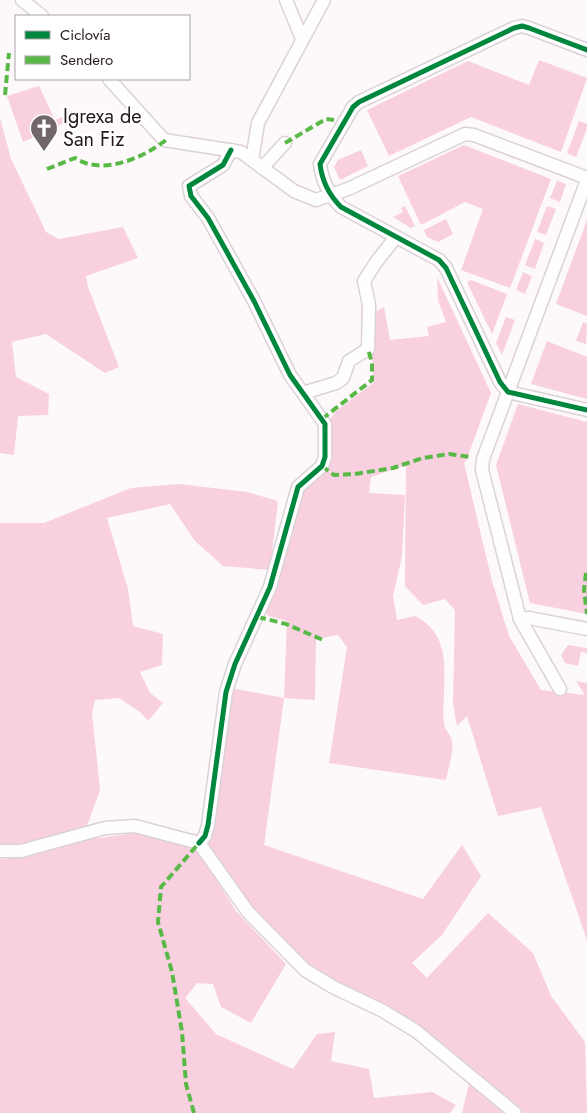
<svg xmlns="http://www.w3.org/2000/svg" width="587" height="1113" font-family="Jost,sans-serif">
	<style>
		.green { fill: #f8d0e0 }
		.lines { fill: none; stroke-linecap: round; stroke-linejoin: round }
		.minor-casing { stroke: #dbd2d6; stroke-width: 15 }
		.minor { stroke: #fffefe; stroke-width: 12 }
		.quiet { stroke: #58b947; stroke-width: 4; stroke-dasharray: 8 4; stroke-linecap: butt }
		.cycleway-casing { stroke: #fff; stroke-width: 8 }
		.cycleway { stroke: #00873e; stroke-width: 5 }
		.labels { text-anchor: middle; stroke-width: 4; stroke-linejoin: round; paint-order: stroke }
		.poi-label { font-size: 20px; fill: #26181e; stroke: #fff; text-anchor: start }
	</style>
	<rect width="100%" height="100%" fill="#fdf8fa"/>
	<g class="green">
		<path d="M539,60l48,18 -26,74 -90,-35 -82,39 -22,-46 101,-49 61,24z"/>
		<path d="M39,86l16,34 20,-8 2,5 -54,25 -16,-46z"/>
		<path d="M0,118l11,41 35,73 13,7 64,-12 15,31 -52,18 2,11 31,80 -14,6 -59,-39 -34,8 4,35 33,17 -1,21 -30,1 -4,39 -14,-2z"/>
		<path d="M579,121l8,3v4l-11,29 -9,-4z"/>
		<path d="M464,145l87,34 -41,109 -49,-18 22,-61 -18,-7 -44,23 -23,-49z"/>
		<path d="M361,150l7,16 -28,14 -6,-13 4,-7z"/>
		<path d="M557,181l9,3 -6,18 -10,-4z"/>
		<path d="M405,206l10,20 -4,2 -18,-11 10,-5 -2,-4z"/>
		<path d="M547,206l9,3 -10,26 -9,-3z"/>
		<path d="M446,219l7,15 -15,8 -11,-5 -3,-7z"/>
		<path d="M587,220v96l-31,-12z"/>
		<path d="M535,239l9,4 -9,26 -10,-4z"/>
		<path d="M523,272l9,4 -7,18 -9,-4z"/>
		<path d="M437,277l54,116 -25,68 -2,2 28,118 17,55 32,54 44,5 -9,-14 11,2v257l-46,-133 -43,9 -31,-100 -10,10 -4,-22 2,-94 -10,-11 -22,6 -18,-19 1,-121 -35,12 -2,16 36,2 -3,61 -9,40 4,24 18,-4c43,21 25,71 29,108 1,6 7,11 8,17 2,11 -4,28 -6,39l-117,-17 18,-116 -9,-12 -22,4 -1,61 -31,-2 -20,147 159,54 39,-54 19,31 -39,59 -30,28 15,15 61,-65 45,40 18,43 34,46 2,71h-64l-102,-85 -104,-53 -38,-32 -71,-95 11,-95 12,-65 53,10 3,-77 -19,-5 -3,-5 33,-117 15,-17 15,-54 7,-11 38,-29 -2,-69 13,-7 6,33 39,-4 -2,-9 19,-5 -8,-22z"/>
		<path d="M471,280l36,14 -15,40 -25,-52z"/>
		<path d="M506,317l9,3 -13,35 -6,-12z"/>
		<path d="M583,322l4,2 -1,20 -10,-3z"/>
		<path d="M547,341l40,16v42l-56,-15z"/>
		<path d="M518,404l69,18v192l-57,-11 -34,-138z"/>
		<path d="M179,484l68,8 31,9 -8,69 -47,-4 -28,-25 -25,-37 -63,14 21,71 5,37 30,8 -1,31 -22,7 10,21 13,10 -15,18 -8,-9 -21,-14 -24,2 -3,13 8,77 -14,39 -68,16 -18,1v-323h44l87,-35z"/>
		<path d="M568,645l19,3v5l-6,-1 -3,14 -13,-3 -4,-8z"/>
		<path d="M134,833l46,10 20,10 36,58 50,53 -35,59 -30,-16 -8,-23 -16,-1 -12,15 31,36 77,35 24,-35 18,-2 -4,29 38,8 5,29 58,-6 24,13 -6,8h-450v-254l31,-3 55,-16z"/>
		<path d="M470,1080l40,33h-48z"/>
	</g>
	<g class="lines">
		<g class="minor-casing">
			<g id="minor">
				<path d="M22,0l20,16"/>
				<path d="M286,0l16,39"/>
				<path d="M587,50l-58,-22 -7,-2 -8,2 -155,74 -6,5 -33,57c2,17 9,31 21,43l98,53 7,8 54,114 8,10 79,18"/>
				<path d="M109,79l55,61 77,12 53,39 22,9 32,-11 117,-55 9,1 113,43"/>
				<path d="M252,160l6,-37 66,-123"/>
				<path d="M262,168l23,-25"/>
				<path d="M303,393l33,-10 7,-5 6,-17 19,-12 1,-44 -5,-24 13,-20 19,-24"/>
				<path d="M520,619l9,-1 58,11"/>
				<path d="M560,689l-40,-70 -38,-149 1,-11 104,-279"/>
				<path d="M199,843l6,-7 3,-11 18,-133 9,-28 35,-77 28,-100 24,-21 3,-9v-33l-35,-49 -36,-74 -46,-83 -17,-22 -2,-10 34,-21 8,-15"/>
				<path d="M0,851h21l84,-23 30,-2 64,17 49,69 57,58 28,17 50,24 33,20 99,82"/>
			</g>
		</g>
		<use href="#minor" class="minor"/>
		<g class="quiet">
			<path d="M5,95l4,-42"/>
			<path d="M285,143l41,-24 8,1"/>
			<path d="M47,169l28,-11c27,18 68,0 91,-18"/>
			<path d="M322,419l50,-39v-17l-4,-14"/>
			<path d="M322,466l12,9 21,-1 38,-6 30,-10 26,-4 21,3"/>
			<path d="M586,573l-2,17 3,24"/>
			<path d="M258,617l28,7 37,16"/>
			<path d="M194,1113l-8,-29 -4,-52 -10,-60 -14,-50 3,-35 38,-44"/>
		</g>
		<g class="cycleway-casing">
			<g id="cycleway">
				<path d="M587,50l-58,-22 -7,-2 -8,2 -155,74 -6,5 -33,57c2,17 9,31 21,43l98,53 7,8 54,114 8,10 79,18"/>
				<path d="M199,843l6,-7 3,-11 18,-133 9,-28 35,-77 28,-100 24,-21 3,-9v-33l-35,-49 -36,-74 -46,-83 -17,-22 -2,-10 34,-21 8,-15"/>
			</g>
		</g>
		<use href="#cycleway" class="cycleway"/>
	</g>
	<defs>
		<g id="church-pin" transform="scale(1.4375)"><path d="M0 17L-7.5 6A9.5 9.5 0 1 1 7.5 6Z" fill="#71666b" stroke="#fff"/><path d="M-1.2-6h2.4v3.5h3.3v2.4h-3.3V6h-2.4V-.1h-3.3v-2.4h3.3Z" fill="#fff"/></g>
	</defs>
	<g fill-rule="evenodd">
		<use href="#church-pin" x="44" y="128"/>
	</g>
	<g class="labels">
		<g class="poi-label">
			<text x="63" y="123">Igrexa de<tspan x="63" dy="23">San Fiz</tspan></text>
		</g>
	</g>
	<rect x="15" y="15" width="175" height="65" fill="#ffffff" stroke="#a8a3a5"/>
	<rect x="25" y="31" width="25" height="8" fill="#00873e" stroke="#a8a3a5"/>
	<text x="60" y="40" font-size="15" fill="#26181e">Ciclovía</text>
	<rect x="25" y="56" width="25" height="8" fill="#58b947" stroke="#a8a3a5"/>
	<text x="60" y="65" font-size="15" fill="#26181e">Sendero</text>
</svg>
